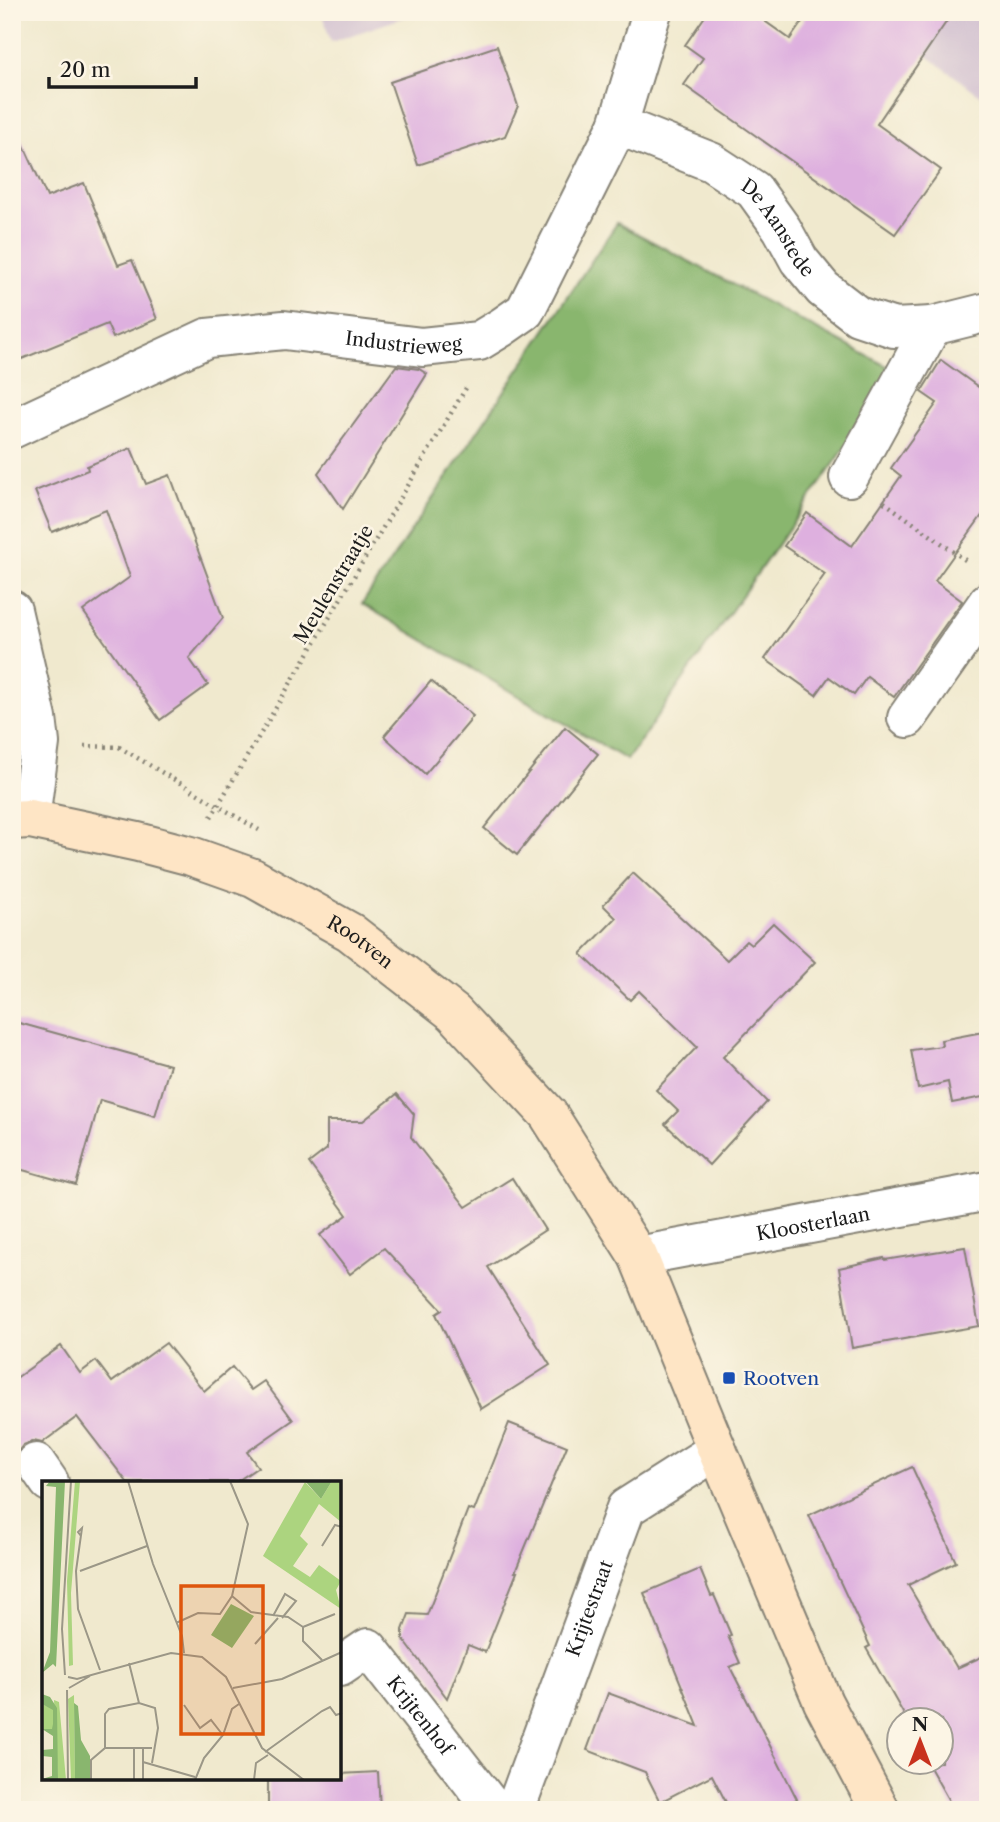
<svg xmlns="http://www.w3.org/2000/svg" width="1000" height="1822" font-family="'Libre Caslon Text',serif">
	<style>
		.industrial { fill: #cfbdcf }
		.forest { fill: #89b66e; stroke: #526945; stroke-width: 2 }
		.building { fill: #deb0df }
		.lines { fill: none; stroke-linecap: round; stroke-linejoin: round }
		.street-casing { stroke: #868275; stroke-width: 42 }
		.secondary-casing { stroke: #868275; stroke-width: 42 }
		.path { stroke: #868275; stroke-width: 4.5; stroke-dasharray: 2 5; stroke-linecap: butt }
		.street { stroke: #fff; stroke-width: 38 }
		.secondary { stroke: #fee5c5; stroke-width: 38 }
		.transit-dot { fill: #1a4fb4; stroke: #fcf5e5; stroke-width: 2.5 }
		.labels { text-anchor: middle; stroke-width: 5; stroke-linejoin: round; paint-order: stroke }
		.street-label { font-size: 19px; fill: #1c1c1c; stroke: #fcf5e5 }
		.transit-label { font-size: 19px; fill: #164399; stroke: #fcf5e5; text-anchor: start }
		.inset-road { fill: none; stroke: #9b9787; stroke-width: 2 }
		.view { fill: #de560d; fill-opacity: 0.15; stroke: #de560d; stroke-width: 3.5 }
		.inset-edge { fill: none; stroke: #1c1c1c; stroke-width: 3.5 }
	</style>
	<rect width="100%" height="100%" fill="#fcf5e5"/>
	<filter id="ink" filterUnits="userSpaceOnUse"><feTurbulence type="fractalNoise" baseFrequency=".0143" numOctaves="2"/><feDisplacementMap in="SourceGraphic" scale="14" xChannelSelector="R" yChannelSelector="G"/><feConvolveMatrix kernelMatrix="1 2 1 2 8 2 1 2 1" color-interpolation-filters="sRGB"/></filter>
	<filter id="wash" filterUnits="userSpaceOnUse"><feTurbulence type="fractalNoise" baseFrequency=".00686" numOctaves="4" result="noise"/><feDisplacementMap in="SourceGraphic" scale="28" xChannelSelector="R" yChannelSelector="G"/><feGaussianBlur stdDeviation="1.57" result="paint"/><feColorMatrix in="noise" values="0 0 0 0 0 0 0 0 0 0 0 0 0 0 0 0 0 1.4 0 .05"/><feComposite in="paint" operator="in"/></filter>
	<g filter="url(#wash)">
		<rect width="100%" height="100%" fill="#f0e9ce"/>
		<g class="industrial">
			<path d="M321,12h99l-89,30z"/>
			<path d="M868,12h120v89z"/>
		</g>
		<path class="forest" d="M617,223l281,149 -271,388 -265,-156z"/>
		<g id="blocks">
			<g class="building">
				<path d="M708,12h44l38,27 19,-27h144l-76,112 64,46 -46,64 -211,-149 19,-27 -18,-13z"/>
				<path d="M497,46l21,60 -13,30 -87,29 -28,-83z"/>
				<path d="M12,119l35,78 37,-14 34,82 14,-5 25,59 -44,19 -6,-14 -95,39z"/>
				<path d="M941,360l47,34v113l-53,74 27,20 -68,96 -27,-20 -13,18 -25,-18 -13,18 -51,-36 60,-85 -41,-28 23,-33 45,33 49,-70 -10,-8 46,-65 -16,-11z"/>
				<path d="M396,366l23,3 8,5 -84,135 -25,-36z"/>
				<path d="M131,448l15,36 24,-9 53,143 -34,40 19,27 -48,35 -77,-109 47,-34 -24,-67 -54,22 -17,-41 53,-21 -1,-4z"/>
				<path d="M431,681l42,35 -4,4 1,1 -45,53 -41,-38z"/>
				<path d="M565,727l33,27 -81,101 -33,-27z"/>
				<path d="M633,873l94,87 19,-19 5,4 22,-22 42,39 -92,95 44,45 -58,63 -44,-41 13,-13 -22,-21 41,-43 -58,-56 -9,9 -49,-46 35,-36 -13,-13z"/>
				<path d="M12,1021l158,44 -15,51 -55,-16 -24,85 -64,-18z"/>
				<path d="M988,1031v65l-36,7 -4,-21 -30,7 -7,-39 31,-4 -1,-6z"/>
				<path d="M397,1094l17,20 -3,23 55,70 46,-29 33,52 -57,37 62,98 -69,44 -45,-95 6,-4 -58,-62 -34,26 -30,-39 27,-20 -38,-52 18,-14v-28h36z"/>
				<path d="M965,1247l14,79 -127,22 -13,-80 45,-10 1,2z"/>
				<path d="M166,1343l38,48 28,-24 19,23 13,-9 29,39 -46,32 11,15 -22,15h-109l-50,-65 -35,26 -8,-2 -11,4 -6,8 -3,10 -2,2v-84l49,-35 19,27 16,-12 16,21z"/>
				<path d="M509,1423l58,23 -52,126h2l-32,80 -17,-7 -21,53 -44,-59v-9l6,-16 18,1 41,-106 6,2z"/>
				<path d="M912,1467l44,95 -48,23 49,83 31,-14v156h-34l-27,-48h14v-42h-34l-41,-72 4,-2 -61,-131z"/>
				<path d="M700,1569l11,27 3,-1 17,40 -3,1 12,27 -10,4 67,132 -20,11h-47l-18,-35 -52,27 -15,-30 -58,-22 21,-57 90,33 -54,-133z"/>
				<path d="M378,1772l2,38h-112v-32h72v-4z"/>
			</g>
		</g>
	</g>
	<g filter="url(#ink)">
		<use href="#blocks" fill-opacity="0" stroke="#868275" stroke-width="2"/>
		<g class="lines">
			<g class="street-casing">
				<g id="street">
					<path id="s1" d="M618,125l93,37 43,28 28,39 17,31 24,29 35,27 36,12 38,-2 56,-14"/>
					<path id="s2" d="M12,429l195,-91 77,-8 138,17 57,-6 23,-14 23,-16 93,-186 34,-113"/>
					<path d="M849,477l83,-151"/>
					<path d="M12,610l25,108 3,25 -10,76"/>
					<path d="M907,718l81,-116"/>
					<path id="s3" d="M638,1256l350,-65"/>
					<path d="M36,1463l13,19"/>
					<path id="s4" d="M340,1667l28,-19 126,162"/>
					<path id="s5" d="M515,1810l111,-302 91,-58"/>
				</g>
			</g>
			<g class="secondary-casing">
				<g id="secondary">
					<path id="s6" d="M12,820l18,-1 108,23 53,14 62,22 97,54 104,81 94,101 90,142 79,194 106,252 57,108"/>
				</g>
			</g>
			<g class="path">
				<path d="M884,502l84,60"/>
				<path d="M84,746l35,1 140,83"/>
				<path d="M211,817l255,-429"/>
			</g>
			<use href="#street" class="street"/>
			<use href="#secondary" class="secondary"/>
		</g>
	</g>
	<rect class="transit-dot" x="722" y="1371" width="14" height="14" rx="3.5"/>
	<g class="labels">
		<g class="street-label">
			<text dy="7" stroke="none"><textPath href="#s1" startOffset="196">De Aanstede</textPath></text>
			<text dy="7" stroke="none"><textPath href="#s2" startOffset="413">Industrieweg</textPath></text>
			<text transform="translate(333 584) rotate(-59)" y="7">Meulenstraatje</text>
			<text dy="7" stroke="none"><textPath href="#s6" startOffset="374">Rootven</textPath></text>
			<text dy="7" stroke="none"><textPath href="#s3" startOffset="178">Kloosterlaan</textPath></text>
			<text dy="7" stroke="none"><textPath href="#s5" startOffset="215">Krijtestraat</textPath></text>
			<text dy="7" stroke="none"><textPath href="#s4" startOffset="119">Krijtenhof</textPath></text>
		</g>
		<g class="transit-label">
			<text x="743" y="1385">Rootven</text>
		</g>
	</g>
	<g transform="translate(42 1481)">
		<rect width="299" height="299" fill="#f0e9ce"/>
		<path d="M33,0h5l-9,112 2,72 -4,1 -2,-85zM290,0h9v41l-22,-18 -19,32 8,8 -15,22 17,11 9,-12 22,16 -5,9 5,19 -78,-53 42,-74 16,17zM32,214l1,85h-4l-3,-81zM12,219l5,2 7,78h-8zM0,223l11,5v20h-11z" fill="#acd47f"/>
		<path d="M8,0h15l-9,186 -3,-3 -11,9 8,-21 6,-165 -10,-1zM263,0h27l-11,18zM189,123l23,12 -22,32 -21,-13zM0,213l8,3 7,11 1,72 -16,-1 10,-3v-19l-10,-1v-6l11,-1v-13l-11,-7h10l1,-5v-14l-11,-6zM32,222l4,3 3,34 9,16v24h-15z" fill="#89b66e"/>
		<path class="inset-road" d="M86,0l25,83 29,72 2,17M39,55l-3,-4 4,-4 -6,43 2,38 22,61M280,65l13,-21 7,2M38,90l67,-25M190,115l19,16 37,5 15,10M231,135l12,-22 11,7 -14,17M134,142l22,-10 22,1 12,-18 16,-72 -18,-43M261,146v14l19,19M261,146l32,-13M213,163l23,-26M87,182l10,40M23,194l-3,-46 9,-148M26,196l9,2 94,-26 31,4 24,20 36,71 42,32M27,207l21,-12M191,207l49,-9 60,-27M25,209l1,90M142,224l16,23 11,-8 11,14M63,267h47M92,267v32M223,271l57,-41 8,-4 6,8 6,-2M101,281l52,15M49,299v-20l14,-12v-34l4,-5 30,-6 16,5 3,20 -6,35M101,299v-32M153,299l9,-22 19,-23 9,-26 7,-5M212,299l2,-17 12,-8"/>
		<path class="view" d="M139,105h82v148h-82z"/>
		<rect width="299" height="299" class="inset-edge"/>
	</g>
	<rect width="1000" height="1822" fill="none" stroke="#fcf5e5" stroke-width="42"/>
	<g transform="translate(920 1741)"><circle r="33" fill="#fcf5e5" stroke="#a29e95" stroke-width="2"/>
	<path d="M0-5L12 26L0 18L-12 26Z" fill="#c8321e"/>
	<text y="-10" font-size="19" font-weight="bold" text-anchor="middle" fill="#1c1c1c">N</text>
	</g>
	<path d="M49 77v10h147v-10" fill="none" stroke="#1c1c1c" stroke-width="3.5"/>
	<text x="60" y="77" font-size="21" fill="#1c1c1c" stroke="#fcf5e5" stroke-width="5" paint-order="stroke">20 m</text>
</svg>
